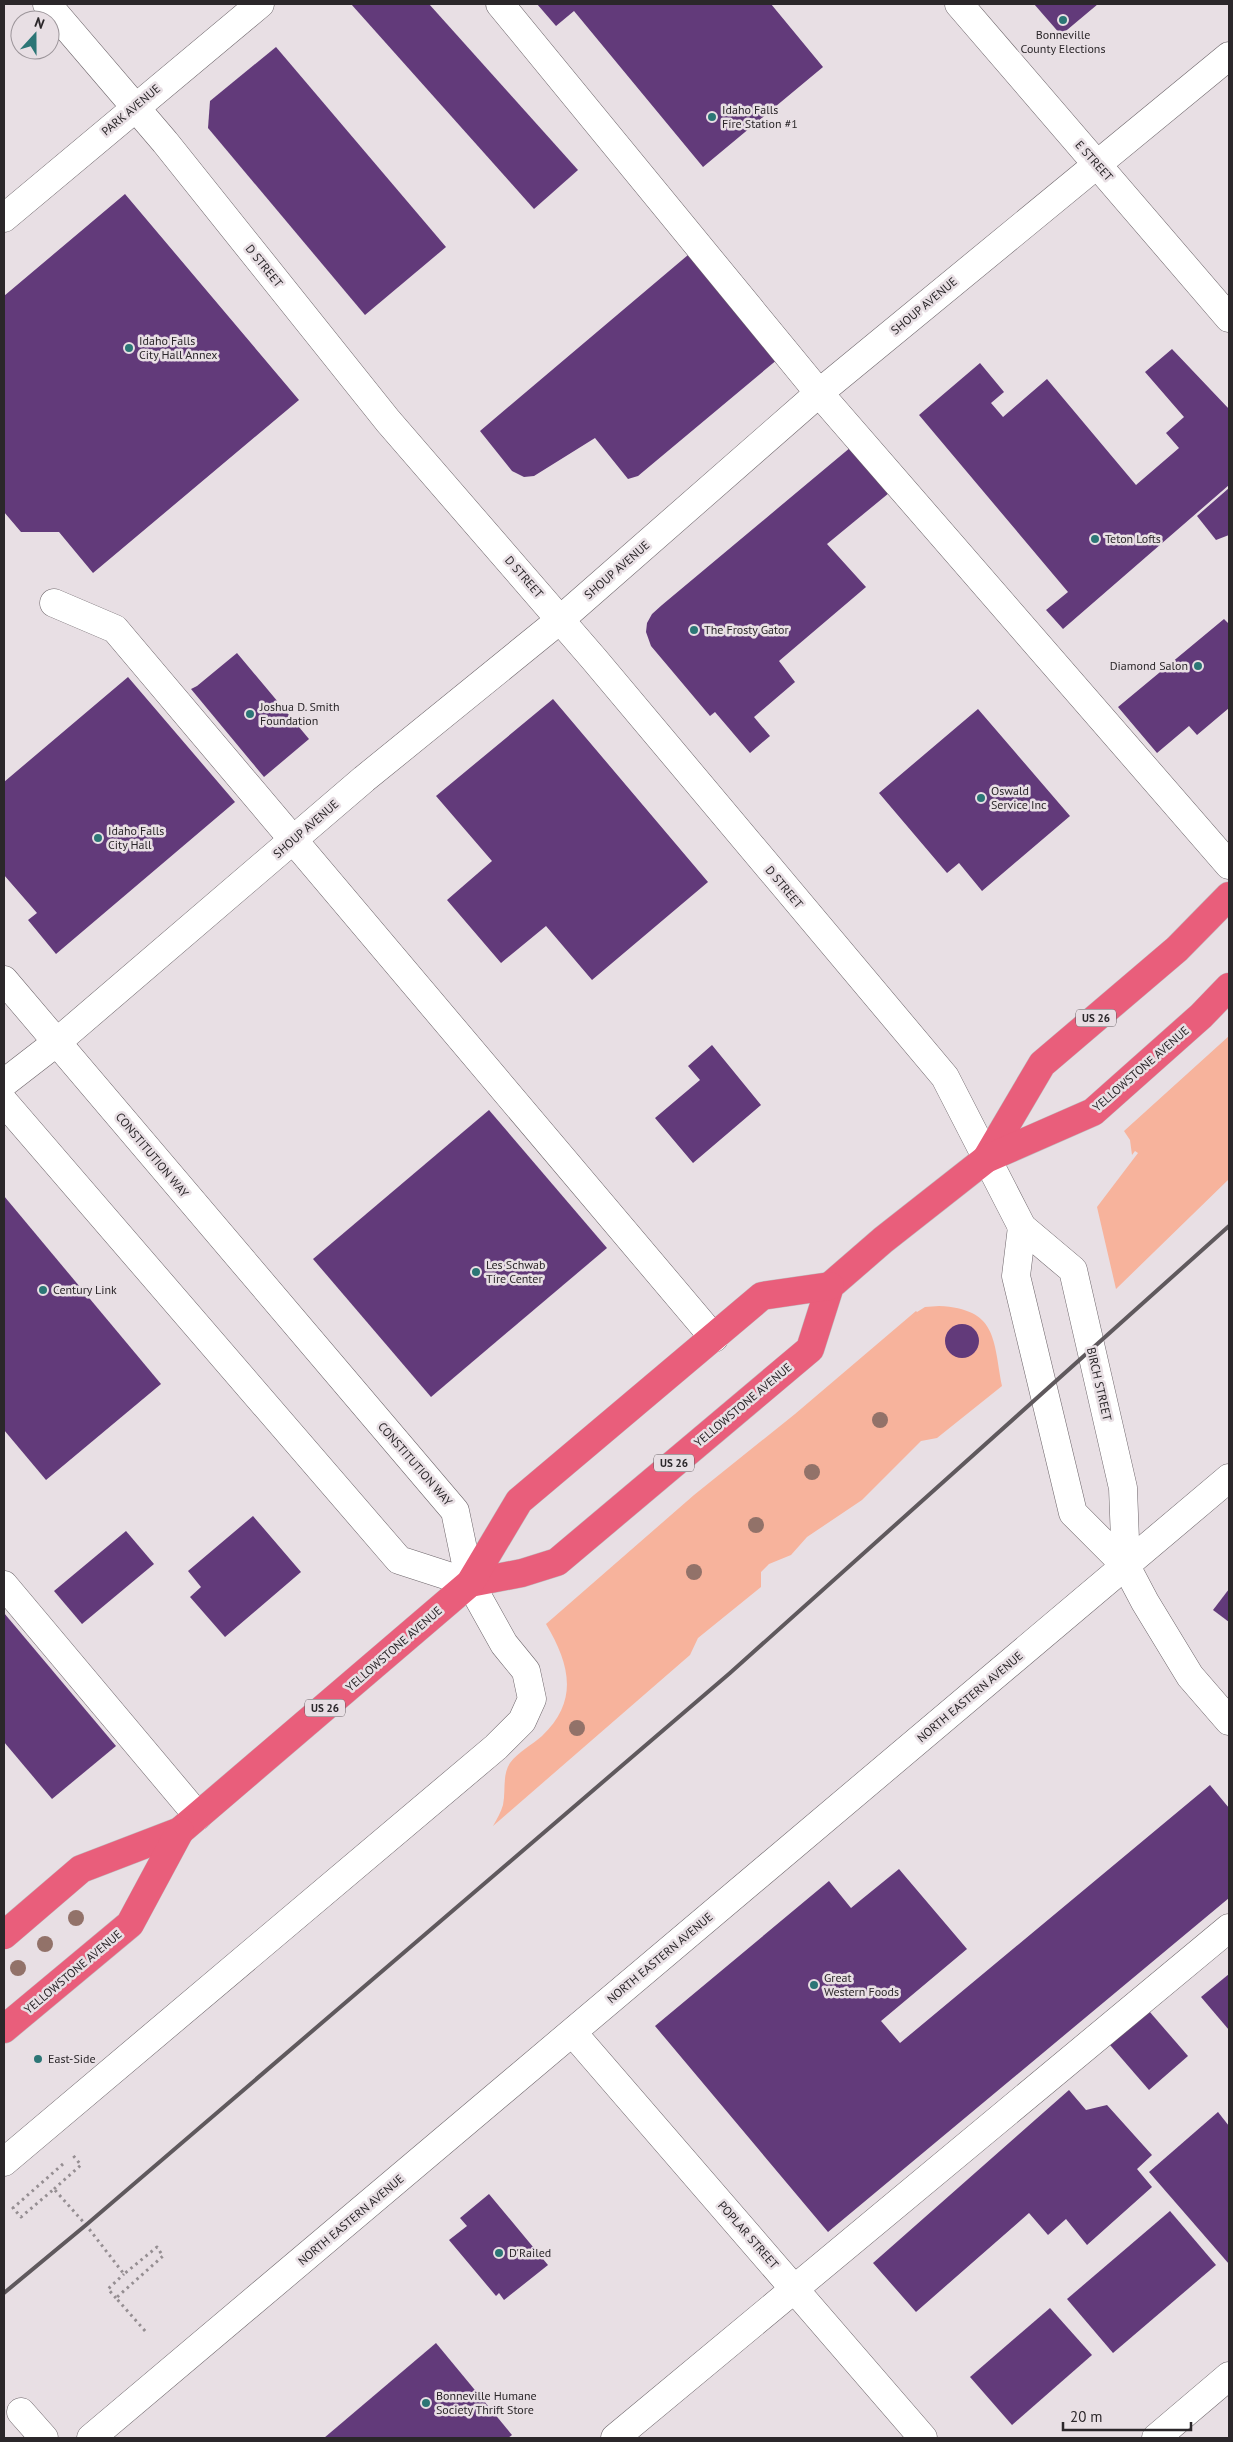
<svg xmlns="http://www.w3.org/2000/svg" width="1233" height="2442" font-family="'PT Sans',sans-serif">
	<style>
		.green { fill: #f7b39c }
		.building { fill: #623a7a }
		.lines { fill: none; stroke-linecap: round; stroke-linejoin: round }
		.minor-casing { stroke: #6d656a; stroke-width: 29 }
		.highway-casing { stroke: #bfbebf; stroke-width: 29 }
		.path { stroke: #958e92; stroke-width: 3; stroke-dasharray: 2.5 4; stroke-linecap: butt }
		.minor { stroke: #fff; stroke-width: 28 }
		.highway { stroke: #e95e7b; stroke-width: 28 }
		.rail { stroke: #5f595d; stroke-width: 4 }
		.tree { fill: #927269 }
		.poi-dot { fill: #2c7676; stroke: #e8dfe4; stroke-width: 2 }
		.labels { text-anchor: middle; stroke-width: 5; stroke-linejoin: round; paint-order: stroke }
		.shield { fill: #e8dfe4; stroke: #645e62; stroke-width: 1 }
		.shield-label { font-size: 11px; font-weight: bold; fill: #2b272a }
		.poi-label { font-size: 12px; fill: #2b272a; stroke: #e8dfe4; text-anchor: start }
		.street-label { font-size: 12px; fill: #2b272a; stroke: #e8dfe4 }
	</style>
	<rect width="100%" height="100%" fill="#e8dfe4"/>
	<g class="green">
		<path d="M1229,1036v143l-113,110 -19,-82 41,-54 -3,-2 -3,4 -2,-15 -6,-9z"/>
		<path d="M939,1306c58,3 54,32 63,80l-65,52 -16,3 -59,59 -55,37 -16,18 -22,9 -8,8v15l-63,51 -8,17 -197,171c4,-7 8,-14 10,-21 3,-14 -1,-30 7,-42 8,-11 22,-18 32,-27 38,-36 27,-73 4,-112l148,-129 101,-81 121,-103 1,1 8,-5z"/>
	</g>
	<g class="building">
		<path d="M351,4h78l149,166 -44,39z"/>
		<path d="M537,4h234l52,63 -120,100 -129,-156 -18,15z"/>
		<path d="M1034,4h64l-37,31z"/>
		<path d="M276,47l170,200 -81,68 -157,-187 2,-27z"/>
		<path d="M125,194l174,206 -206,173 -34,-41h-38l-17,-20v-216z"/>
		<path d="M688,255l90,104 -140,117 -10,3 -33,-41 -61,38 -10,1 -12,-6 -32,-40z"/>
		<path d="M1172,349l57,60v76l-166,144 -17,-19 22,-18 -149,-177 61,-52 24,29 -13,11 12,14 44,-38 89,106 43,-37 -13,-15 18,-16 -39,-45z"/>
		<path d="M851,447l38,46 -62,51 39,43 -87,74 16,21 -41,35 16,19 -20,17 -35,-41 -5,4 -59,-70 -5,-14 1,-9 5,-9 10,-9z"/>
		<path d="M1229,488v47l-13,5 -19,-24z"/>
		<path d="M1224,619l5,5v84l-32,27 -8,-9 -32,27 -39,-46z"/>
		<path d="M237,653l72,86 -45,38 -73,-88 6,-3z"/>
		<path d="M128,677l107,125 -179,152 -28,-34 9,-7 -33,-38v-93z"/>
		<path d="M553,699l155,183 -116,98 -46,-54 -45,37 -54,-63 45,-39 -56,-65z"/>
		<path d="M978,709l92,107 -88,75 -23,-28 -12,10 -68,-80z"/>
		<path d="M712,1045l49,60 -68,58 -38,-45 45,-38 -12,-14z"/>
		<path d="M489,1110l118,138 -176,149 -118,-138z"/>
		<path d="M4,1196l157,188 -115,96 -42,-50z"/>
		<circle cx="962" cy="1341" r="17"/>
		<path d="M253,1516l48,56 -76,65 -35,-40 11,-10 -13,-16z"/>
		<path d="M126,1531l28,33 -72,60 -28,-33z"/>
		<path d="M1229,1589v33l-16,-12z"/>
		<path d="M4,1613l112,133 -64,53 -48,-57z"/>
		<path d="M1210,1785l19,23v90l-401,334 -173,-206 174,-145 22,27 48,-39 68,80 -86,72 19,22z"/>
		<path d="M1229,1974v56l-28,-33z"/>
		<path d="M1149,2011l39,45 -39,34 -39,-45z"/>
		<path d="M1069,2090l17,20 21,-5 45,50 -15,14 15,18 -65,58 -21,-26 -18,16 -19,-22 -113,99 -43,-49z"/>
		<path d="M1218,2112l11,14v138l-80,-92z"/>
		<path d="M489,2194l59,71 -44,35 -5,-7 -3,3 -47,-56 18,-14 -7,-8z"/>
		<path d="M1170,2211l46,54 -103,88 -46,-54z"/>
		<path d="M1050,2308l42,47 -80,70 -42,-48z"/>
		<path d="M436,2343l76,92 -4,3h-184z"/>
	</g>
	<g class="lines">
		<g class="minor-casing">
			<g id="minor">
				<path d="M47,4l118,138 223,279 206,238 351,418 77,150 51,43 50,218 3,78"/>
				<path d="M500,4l319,389 410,472"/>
				<path d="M959,4l270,314"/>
				<path d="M4,218l256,-214"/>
				<path d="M54,603l61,26 599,709"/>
				<path d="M4,980l451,531 15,72 34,61 22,27 6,28 -10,22 -26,26 -492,415"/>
				<path d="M4,1083l53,-41 307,-263 197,-160 258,-226 410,-337"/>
				<path d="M4,1102l395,458 71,23"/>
				<path d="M1022,1227l-6,49 57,237 53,53 19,36 45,74 39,45"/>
				<path d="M4,1585l194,231"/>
				<path d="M573,2033l350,405"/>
				<path d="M21,2412l23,26"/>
				<path d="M91,2438l1138,-960"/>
				<path d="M615,2438l614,-510"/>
				<path d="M1156,2438l73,-62"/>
			</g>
		</g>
		<g class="highway-casing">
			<g id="highway">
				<path d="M986,1159l56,-95 135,-115 52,-53"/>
				<path d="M470,1583l52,-10 35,-11 253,-213 20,-63 53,-46 103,-81 107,-47 108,-96 28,-29"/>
				<path d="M4,1935l77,-66 99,-38 290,-248 49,-82 243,-205 68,-10"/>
				<path d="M4,2029l126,-105 50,-93"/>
			</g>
		</g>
		<g class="path">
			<path d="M63,2164l-50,44 8,9 33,-28 32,36 38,49 33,-27 6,9 -47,42 30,34"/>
			<path d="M54,2189l27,-24 -10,-12"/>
			<path d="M116,2298l-8,-9 16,-15"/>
		</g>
		<use href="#minor" class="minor"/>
		<use href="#highway" class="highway"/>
		<path class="rail" d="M4,2293l82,-68 644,-552 499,-447"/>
	</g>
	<g class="tree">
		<circle cx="880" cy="1420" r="8"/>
		<circle cx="812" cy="1472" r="8"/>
		<circle cx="756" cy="1525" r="8"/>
		<circle cx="694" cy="1572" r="8"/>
		<circle cx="577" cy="1728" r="8"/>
		<circle cx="76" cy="1918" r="8"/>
		<circle cx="45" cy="1944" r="8"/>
		<circle cx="18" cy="1968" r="8"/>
	</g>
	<g class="poi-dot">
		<circle cx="1063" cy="20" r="5"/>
		<circle cx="712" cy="117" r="5"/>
		<circle cx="129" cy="348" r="5"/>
		<circle cx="1095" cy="539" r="5"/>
		<circle cx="694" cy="630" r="5"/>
		<circle cx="1198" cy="666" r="5"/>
		<circle cx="250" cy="714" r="5"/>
		<circle cx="981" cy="798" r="5"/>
		<circle cx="98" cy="838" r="5"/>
		<circle cx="476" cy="1272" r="5"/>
		<circle cx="43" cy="1290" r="5"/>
		<circle cx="814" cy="1985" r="5"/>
		<circle cx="38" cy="2059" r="5"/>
		<circle cx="499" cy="2253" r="5"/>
		<circle cx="426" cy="2403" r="5"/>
	</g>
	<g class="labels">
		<g class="shield">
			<rect x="1076" y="1009.5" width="40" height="17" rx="4"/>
			<rect x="654" y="1454.5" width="40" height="17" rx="4"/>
			<rect x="305" y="1699.5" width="40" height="17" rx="4"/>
		</g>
		<g class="shield-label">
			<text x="1096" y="1022">US 26</text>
			<text x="674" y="1467">US 26</text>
			<text x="325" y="1712">US 26</text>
		</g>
		<g class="poi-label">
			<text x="1063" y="39" text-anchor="middle">Bonneville<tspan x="1063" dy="14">County Elections</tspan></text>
			<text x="722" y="114">Idaho Falls<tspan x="722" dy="14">Fire Station #1</tspan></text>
			<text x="139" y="345">Idaho Falls<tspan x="139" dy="14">City Hall Annex</tspan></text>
			<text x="1105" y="543">Teton Lofts</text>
			<text x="704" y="634">The Frosty Gator</text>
			<text x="1188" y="670" text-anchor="end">Diamond Salon</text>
			<text x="260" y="711">Joshua D. Smith<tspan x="260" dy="14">Foundation</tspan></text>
			<text x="991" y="795">Oswald<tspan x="991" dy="14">Service Inc</tspan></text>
			<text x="108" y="835">Idaho Falls<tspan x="108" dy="14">City Hall</tspan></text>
			<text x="486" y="1269">Les Schwab<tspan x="486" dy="14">Tire Center</tspan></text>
			<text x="53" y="1294">Century Link</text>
			<text x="824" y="1982">Great<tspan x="824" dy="14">Western Foods</tspan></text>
			<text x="48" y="2063">East-Side</text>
			<text x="509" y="2257">D'Railed</text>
			<text x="436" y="2400">Bonneville Humane<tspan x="436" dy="14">Society Thrift Store</tspan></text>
		</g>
		<g class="street-label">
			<text transform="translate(131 110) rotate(-40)" y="4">PARK AVENUE</text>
			<text transform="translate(1094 161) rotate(48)" y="4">E STREET</text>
			<text transform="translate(264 266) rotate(51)" y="4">D STREET</text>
			<text transform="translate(924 306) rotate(-40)" y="4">SHOUP AVENUE</text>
			<text transform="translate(617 570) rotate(-41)" y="4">SHOUP AVENUE</text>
			<text transform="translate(524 577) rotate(49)" y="4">D STREET</text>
			<text transform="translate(306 829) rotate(-41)" y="4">SHOUP AVENUE</text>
			<text transform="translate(784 887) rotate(50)" y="4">D STREET</text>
			<text transform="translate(1141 1069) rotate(-41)" y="4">YELLOWSTONE AVENUE</text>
			<text transform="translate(152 1155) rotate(50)" y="4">CONSTITUTION WAY</text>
			<text transform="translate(1099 1384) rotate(77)" y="4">BIRCH STREET</text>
			<text transform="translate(743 1405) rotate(-40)" y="4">YELLOWSTONE AVENUE</text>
			<text transform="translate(415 1464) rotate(49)" y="4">CONSTITUTION WAY</text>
			<text transform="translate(394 1649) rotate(-41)" y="4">YELLOWSTONE AVENUE</text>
			<text transform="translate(970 1697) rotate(-40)" y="4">NORTH EASTERN AVENUE</text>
			<text transform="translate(660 1958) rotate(-40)" y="4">NORTH EASTERN AVENUE</text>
			<text transform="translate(73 1972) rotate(-40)" y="4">YELLOWSTONE AVENUE</text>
			<text transform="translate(351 2220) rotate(-40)" y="4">NORTH EASTERN AVENUE</text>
			<text transform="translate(748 2235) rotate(49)" y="4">POPLAR STREET</text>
		</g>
	</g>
	<rect width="1233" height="2442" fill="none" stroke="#2b272a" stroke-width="10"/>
	<g transform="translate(35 35) rotate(21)"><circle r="24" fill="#e8dfe4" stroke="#9c959a"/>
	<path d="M0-4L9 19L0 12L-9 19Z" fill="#2c7676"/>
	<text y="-8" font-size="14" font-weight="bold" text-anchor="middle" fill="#2b272a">N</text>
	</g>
	<path d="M1063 2422v8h128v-8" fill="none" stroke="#2b272a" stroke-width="2.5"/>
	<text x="1070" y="2422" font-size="15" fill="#2b272a" stroke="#e8dfe4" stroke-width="4" paint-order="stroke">20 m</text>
</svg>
